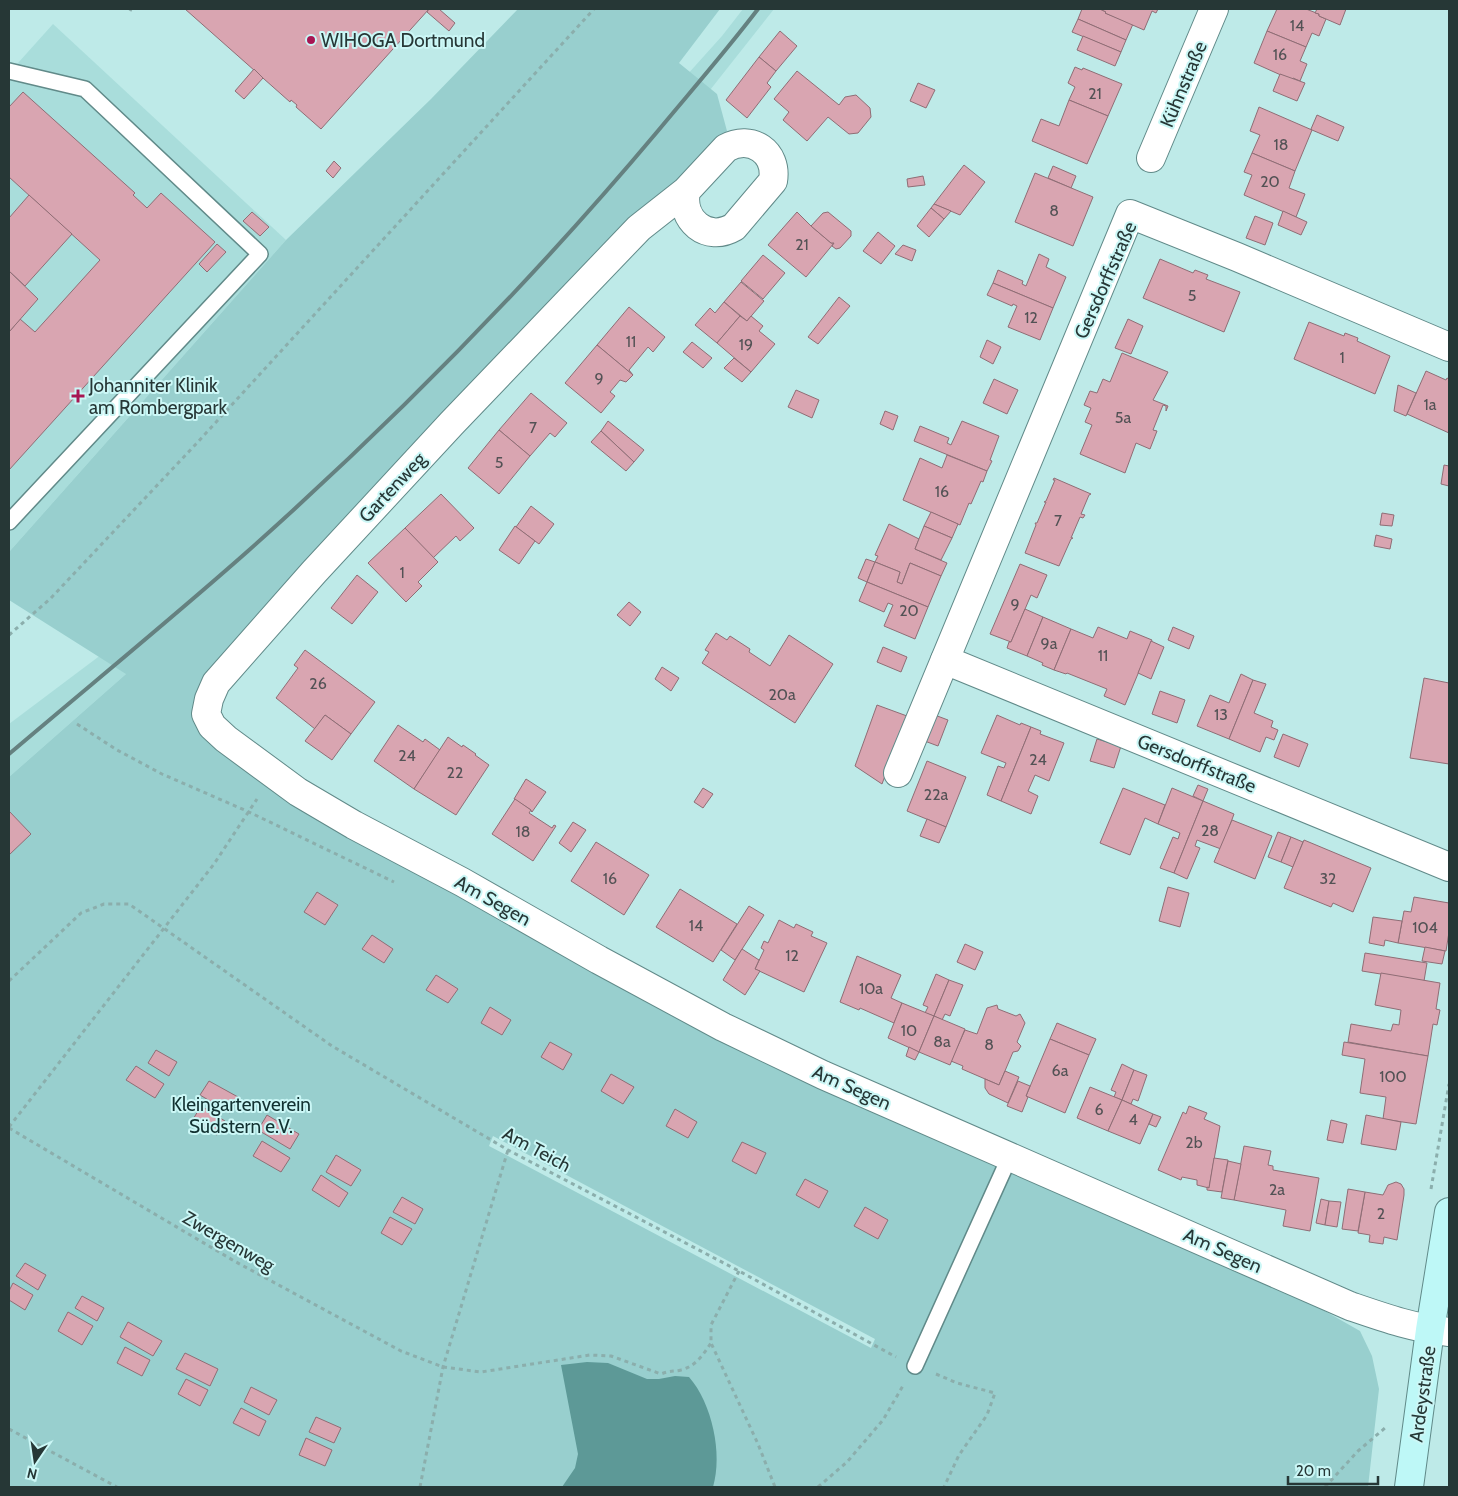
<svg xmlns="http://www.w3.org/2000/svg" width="1458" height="1496" font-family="Cabin,sans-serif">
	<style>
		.built { fill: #a9dddb }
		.green { fill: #98cfce; fill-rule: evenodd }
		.water { fill: #5d9997 }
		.building { fill: #d9a5b1; stroke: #8f6d75 }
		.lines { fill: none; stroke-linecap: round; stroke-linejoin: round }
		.service-casing { stroke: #618a89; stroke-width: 18 }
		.minor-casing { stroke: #618a89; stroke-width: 30 }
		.secondary-casing { stroke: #618a89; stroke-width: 30 }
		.path { stroke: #8baeac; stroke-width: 3; stroke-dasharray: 4 4; stroke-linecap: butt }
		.service { stroke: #fff; stroke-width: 15 }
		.minor { stroke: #fff; stroke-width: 28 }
		.secondary { stroke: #bef8f7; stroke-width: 28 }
		.rail { stroke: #658180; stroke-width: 4 }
		.poi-dot { fill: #a71653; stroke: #cbf7f6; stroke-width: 2 }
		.labels { text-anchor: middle; stroke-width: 4; stroke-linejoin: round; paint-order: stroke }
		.number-label { font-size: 16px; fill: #535255 }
		.poi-label { font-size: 19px; fill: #263736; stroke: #cbf7f6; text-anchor: start }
		.street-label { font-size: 19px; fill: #263736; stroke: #cbf7f6 }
		.park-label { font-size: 19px; fill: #123131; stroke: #cbf7f6 }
	</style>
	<rect width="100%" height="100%" fill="#beeae8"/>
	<g class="built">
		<path d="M743,9h31l-109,138 -539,527 -117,103v-53l161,-121 516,-527 36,-40z"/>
		<path d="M53,24l233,216 -277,312v-479z"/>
	</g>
	<path class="green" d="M518,9h202l-41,54 38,31 10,37 -259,297 -69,38 -140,147 -61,80 92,106 1026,507 44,25 12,25 7,33 -11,98h-1359v-710l117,-103 -117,-74v-48l277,-312 145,-141zM493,1136l382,203 -4,9 -382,-202z"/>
	<path class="water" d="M587,1362l21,1 39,16h12l16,-3 14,1c23,26 34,77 24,110h-151l13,-19 3,-14 -17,-89z"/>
	<g class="building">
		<path d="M185,9h244l-108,120 -25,-22 1,-2 -6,-5 -1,2z"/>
		<path d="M429,9h10l16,14 -6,8 -22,-19z"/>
		<path d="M1082,9h18l6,3 -1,1 28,11 -7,16 -48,-21z"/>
		<path d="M1100,9h58l-2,4 -4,-2 -8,19 -39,-17 1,-1z"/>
		<path d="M1277,9h29l13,5v2l7,3 -7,17 -7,-3 -6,14 -39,-16z"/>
		<path d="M1317,9h29l-6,16 -21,-9v-2l-4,-1z"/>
		<path d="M1078,19l48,21 -5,12 -49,-20z"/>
		<path d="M780,31l17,15 -21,25 -17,-14z"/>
		<path d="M1267,31l39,16 -6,14 7,3 -7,17 -7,-3 -1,2 -38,-17z"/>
		<path d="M1083,36l38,16 -6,14 -38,-16z"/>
		<path d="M759,57l17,14 -9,12 4,4 -24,31 -21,-18z"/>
		<path d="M1075,67l7,3 1,-2 39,16 -14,32 -39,-16 6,-13 -7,-4z"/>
		<path d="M254,69l9,9 -19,21 -9,-8z"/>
		<path d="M797,71l42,34 6,-8 11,-2 14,13 1,9 -13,16 -9,1 -21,-17 -21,24 -24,-21 6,-8 -15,-13z"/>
		<path d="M1280,74l25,9 -8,18 -24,-10z"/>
		<path d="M918,83l17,7 -9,18 -16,-7z"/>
		<path d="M23,92l112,101 -2,2 14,13 14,-15 54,49 -206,228v-138l11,-13 15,13 65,-72 -91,-83v-70z"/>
		<path d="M1069,100l39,16 -21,48 -55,-23 9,-22 18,7z"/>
		<path d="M1259,107l53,23 -17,41 -43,-18 8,-18 -10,-4z"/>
		<path d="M1317,115l27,12 -6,14 -26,-11 -1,-1z"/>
		<path d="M1252,153l43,18 -6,17 16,6 -9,23 -52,-22 8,-20 -8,-3z"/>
		<path d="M334,161l7,7 -8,10 -7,-7z"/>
		<path d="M964,165l21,17 -25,33 -26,-11z"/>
		<path d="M1053,166l23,10 -5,12 -23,-10z"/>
		<path d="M1035,173l58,24 -20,49 -58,-24z"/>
		<path d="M923,176l2,9 -17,2 -1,-8z"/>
		<path d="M29,195l43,39 -47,52 -16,-15v-53z"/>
		<path d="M934,204l17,7 -7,8 -13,-11z"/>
		<path d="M931,208l13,11 -15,18 -12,-11z"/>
		<path d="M1283,211l24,11 -6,13 -23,-10z"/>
		<path d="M252,212l17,15 -9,9 -17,-15z"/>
		<path d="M797,212l14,14 20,17h3l-28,34 -38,-32z"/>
		<path d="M828,212l23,19v5l-11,12 -4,1 -4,-3 2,-3h-3l-20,-17 12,-13z"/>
		<path d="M1255,216l18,7 -8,22 -19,-7z"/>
		<path d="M878,232l17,14 -14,18 -18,-13z"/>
		<path d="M217,244l9,8 -19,20 -8,-8z"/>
		<path d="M903,245l13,5 -4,11 -17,-7z"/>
		<path d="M1039,254l10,5 -3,8 20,10 -13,31 -60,-25 5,-13 25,11 -1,3 4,2z"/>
		<path d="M763,255l22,18 -22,26 -22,-18z"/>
		<path d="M1160,259l33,14 2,-3 13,5 -2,4 34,13 -16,40 -81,-34z"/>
		<path d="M9,271l29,28 -29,33z"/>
		<path d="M741,282l23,19 -17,20 -23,-19z"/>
		<path d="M993,283l60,25 -13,32 -32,-13 9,-21 -4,-2 -1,2 -25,-11z"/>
		<path d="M839,297l11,9 -32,38 -10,-7z"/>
		<path d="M724,302l16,14 -23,27 -22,-18 15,-17 5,5z"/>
		<path d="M629,307l36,30 -12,15 -5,-5 -19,23 4,5 -36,-30z"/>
		<path d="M740,316l7,5 4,-5 12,10 -4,5 16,13 -24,28 -34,-29z"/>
		<path d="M1128,319l15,7 -12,28 -16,-6z"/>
		<path d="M1309,322l35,14 1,-3 13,5 -1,3 33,15 -15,38 -81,-35z"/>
		<path d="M987,340l14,7 -8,17 -13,-7z"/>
		<path d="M692,342l20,16 -9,10 -20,-16z"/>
		<path d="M597,345l36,30 -7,7 -6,-2 -10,12 5,4 -14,17 -36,-30z"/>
		<path d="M1122,353l46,19 -15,28 15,6 -2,5v-5l-3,-1 -10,25 4,1 -7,18 -14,-6 -11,30 -45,-19 12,-29 -7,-3 6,-14 -7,-3 6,-14 7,2 6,-14 7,3z"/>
		<path d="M734,358l17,14 -9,10 -18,-14z"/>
		<path d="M1426,371l20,9 1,-2 2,1v54l-42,-19z"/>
		<path d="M994,379l24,11 -11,24 -24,-11z"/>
		<path d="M1398,385l18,8 -10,23 -12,-5z"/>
		<path d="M796,390l23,10 -7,18 -24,-11z"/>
		<path d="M531,393l36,30 -12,14 -5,-4 -20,23 -31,-26z"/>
		<path d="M885,411l13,5 -5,14 -13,-6z"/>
		<path d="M608,421l36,29 -10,12 -33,-31z"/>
		<path d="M962,421l37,15 -9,24 2,1 -5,10 -73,-30 6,-15 29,12 -2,5 4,2z"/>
		<path d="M499,430l31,26 -31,38 -31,-26z"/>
		<path d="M601,431l33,31 -8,9 -35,-29z"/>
		<path d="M947,455l40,16 -4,11 -2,-1 -10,23 -2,-1 -9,22 -57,-25 17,-42 22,10z"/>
		<path d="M1444,465l5,1v20l-8,-2z"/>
		<path d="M1054,478l37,16 -2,1 -8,19 4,1 -2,3 -3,-1 -9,21h2l-2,1 -12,27 -34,-13 11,-28 -1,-2h2l9,-21h-2l2,-1 9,-21h-2z"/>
		<path d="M441,494l33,34 -14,13 -4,-5 -23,22 -28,-30z"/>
		<path d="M531,506l23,18 -15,20 -23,-17z"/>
		<path d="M931,512l27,12 -6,14 -28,-12z"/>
		<path d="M1382,513l12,2 -2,11 -12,-1z"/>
		<path d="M889,524l30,15 -4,10 32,14 -6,13 -31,-13 -8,21 -5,-2 3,-10 -25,-10 3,-6 -3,-1z"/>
		<path d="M515,526l20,15 -16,23 -20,-14z"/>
		<path d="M924,526l28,12 -11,22 -26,-11z"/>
		<path d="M405,528l33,34 -20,20 4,4 -16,16 -38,-39z"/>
		<path d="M1376,535l16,4 -2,10 -16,-3z"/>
		<path d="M866,559l9,3 -8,20 -9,-4z"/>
		<path d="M875,562l25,10 -3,10 5,2 8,-21 31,13 -13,31 -61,-25z"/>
		<path d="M1020,564l27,11 -10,23 -6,-3 -20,47 -21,-8z"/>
		<path d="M357,575l21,17 -26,32 -21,-16z"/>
		<path d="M867,582l61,25 -13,32 -31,-13 9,-21 -5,-2 -4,9 -25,-11z"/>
		<path d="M629,602l12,10 -11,14 -13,-11z"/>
		<path d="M1025,609l18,8 -16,39 -20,-8 2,-6h2z"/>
		<path d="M1043,617l28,12 -17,41 -12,-5 1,-2 -16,-7z"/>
		<path d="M1098,627l29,12 3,-8 22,9 -27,65 -21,-9 3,-7 -40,-16 -1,1 -12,-4 17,-41 22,9z"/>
		<path d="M1173,627l21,9 -5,13 -21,-9z"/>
		<path d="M716,633l11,7 3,-4 20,13 -1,3 21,14 19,-31 44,29 -38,59 -93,-60 7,-11 -4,-2z"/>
		<path d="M1151,641l13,6 -13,32 -13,-6z"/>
		<path d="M883,647l24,10 -6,15 -24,-10z"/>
		<path d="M305,650l70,52 -24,32 -26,-19 -10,14 -39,-31 22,-30 -4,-3z"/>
		<path d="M662,667l17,11 -8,13 -16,-12z"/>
		<path d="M1241,674l12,6 -24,59 -32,-13 13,-31 19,8z"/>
		<path d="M1424,678l25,5v81l-39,-6z"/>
		<path d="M1253,680l13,4 -12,29 19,8 -2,6 7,3 -4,10 -8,-3 -6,15 -31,-13z"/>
		<path d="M1160,691l25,9 -8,23 -25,-9z"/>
		<path d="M877,705l30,11 -25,68 -27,-18z"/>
		<path d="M932,714l16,6 -10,26 -16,-6z"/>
		<path d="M325,715l26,19 -19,26 -27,-19z"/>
		<path d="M997,715l23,10 1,-2 10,4 -30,74 -14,-6 11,-29 6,2 2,-5 -25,-10z"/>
		<path d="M398,725l25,17 2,-3 15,11 -26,39 -40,-28z"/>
		<path d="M1031,727l10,4 -1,3 24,9 -15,38 -14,-6 -7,16 10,5 -7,18 -30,-13z"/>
		<path d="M1283,734l25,10 -9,23 -25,-10z"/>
		<path d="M448,737l14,10 1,-2 13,9 -1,1 14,10 -33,50 -42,-26z"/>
		<path d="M1097,739l24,7 -7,22 -24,-7z"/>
		<path d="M927,761l39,16 -20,50 -39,-16z"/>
		<path d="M526,779l20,13 -14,20 -1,-1v-1l-17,-11z"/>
		<path d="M1198,785l10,4 -5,12 -10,-5z"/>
		<path d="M703,788l10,6 -10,14 -9,-6z"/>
		<path d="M1123,788l42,17 -7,19 -13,-6 -15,37 -30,-12z"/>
		<path d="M1172,788l31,13 -29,72 -14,-5 13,-31 5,2 2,-6 -22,-9z"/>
		<path d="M515,799l16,11 -2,3 23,15 2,-3 2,1 -23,35 -41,-27z"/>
		<path d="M1203,801l31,13 -13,35 -24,-9 -2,6 5,2 -13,31 -13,-6z"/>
		<path d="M9,811l22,23 -22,21z"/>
		<path d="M927,819l19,8 -7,16 -19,-7z"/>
		<path d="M1232,820l40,16 -17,43 -41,-17z"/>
		<path d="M573,822l13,8 -15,22 -12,-9z"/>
		<path d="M1278,832l13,5 -10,25 -13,-5z"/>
		<path d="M1291,837l12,5 -10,25 -12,-5z"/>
		<path d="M1304,840l67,28 -18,44 -20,-9 -2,4 -47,-19z"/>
		<path d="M596,842l53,33 -25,40 -53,-34z"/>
		<path d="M1168,887l21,6 -9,34 -21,-6z"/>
		<path d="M680,889l57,35 -24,38 -57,-35z"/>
		<path d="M317,892l21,13 -13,20 -21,-13z"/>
		<path d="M1414,897l35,6v29l-3,19 -48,-8 6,-32 7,1z"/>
		<path d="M749,906l15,9 -29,45 -14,-10z"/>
		<path d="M1373,917l29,4 -4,22 -13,-3 -1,6 -15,-3z"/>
		<path d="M779,920l15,8 2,-4 17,8 -2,4 16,7 -23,49 -49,-23 9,-19 -3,-2 3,-7 4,2z"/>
		<path d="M372,935l21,14 -9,14 -22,-14z"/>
		<path d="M965,944l18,8 -8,18 -18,-8z"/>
		<path d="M1425,947l20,4 -3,13 -20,-3z"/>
		<path d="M742,949l17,11 -4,9 5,2 -15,24 -22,-15z"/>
		<path d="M1365,953l62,10 -3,18 -62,-10z"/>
		<path d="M857,956l44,19 -10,23 11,5 -8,20 -34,-15 -1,2 -19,-8z"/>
		<path d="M1381,973l59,10 -4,26 4,1 -3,15 -4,-1 -5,32 -80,-14 3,-18 40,7 2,-7 6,1 2,-15 -26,-5z"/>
		<path d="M936,974l13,6 -15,36 -9,-3 3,-6 -5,-2z"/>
		<path d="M436,975l22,14 -10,14 -22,-13z"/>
		<path d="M949,980l14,5 -13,31 -5,-2 -3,6 -8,-4z"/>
		<path d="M902,1003l32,13 -15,36 -31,-14z"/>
		<path d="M997,1005l1,4 18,7 4,-2 5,9 -8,19 4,4 -3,5 -5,1 -14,33 -37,-16 1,-3 -12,-5 14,-31 12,4 10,-26z"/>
		<path d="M490,1007l21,13 -9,15 -21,-12z"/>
		<path d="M934,1016l31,13 -15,36 -31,-13z"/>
		<path d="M1057,1023l39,16 -7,16 -39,-16z"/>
		<path d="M1050,1039l39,16 -24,58 -39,-17z"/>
		<path d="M550,1042l22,12 -9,16 -22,-13z"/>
		<path d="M1344,1042l84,14 -12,68 -33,-5 3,-22 -26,-4 5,-34 -23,-4z"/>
		<path d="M909,1047l10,5 -4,8 -9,-4z"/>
		<path d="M156,1050l21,12 -8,14 -21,-13z"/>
		<path d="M1122,1064l12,6 -12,30 -8,-3 2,-5 -5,-2z"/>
		<path d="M136,1066l28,18 -9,14 -29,-18z"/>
		<path d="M1134,1070l13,5 -9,26 -5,-2 -2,5 -9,-4z"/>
		<path d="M1005,1071l14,6 -11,26 -19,-9 -4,-6v-9l14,6z"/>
		<path d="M611,1074l23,13 -11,17 -22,-13z"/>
		<path d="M209,1081l29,16 -8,16 -30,-18z"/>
		<path d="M1018,1081l12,5 -4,10 2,1 -6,15 -15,-6z"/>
		<path d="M1090,1087l32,13 -14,31 -31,-13z"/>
		<path d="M1122,1100l31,14 -13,30 -32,-13z"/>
		<path d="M201,1106l24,15 -8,14 -25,-14z"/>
		<path d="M1189,1106l18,7 -3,6 16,7 -11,62 -12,-3v-5l-15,-3 -1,3 -23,-10 25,-58 3,2z"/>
		<path d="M675,1109l22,13 -9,16 -22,-12z"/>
		<path d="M1153,1114l8,3 -5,10 -7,-3z"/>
		<path d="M267,1115l32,19 -9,15 -32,-19z"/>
		<path d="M1366,1115l35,7 -5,28 -35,-6z"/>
		<path d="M1331,1120l16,4 -4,19 -16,-3z"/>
		<path d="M262,1141l28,17 -9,14 -28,-16z"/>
		<path d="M742,1142l24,11 -10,21 -24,-13z"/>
		<path d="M1244,1146l27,5 -3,14 5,1v4l46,8 -9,53 -27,-5 3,-16 -52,-10z"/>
		<path d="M336,1155l25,15 -10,16 -25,-14z"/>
		<path d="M1214,1158l14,2 -6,32 -15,-2v-3l2,1z"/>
		<path d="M1228,1161l13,3 -7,36 -13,-2z"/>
		<path d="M321,1175l27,18 -9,14 -27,-17z"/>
		<path d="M805,1179l23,12 -9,17 -23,-13z"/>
		<path d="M1396,1182l5,2 3,5v6l-7,45 -13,-3 -1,7 -14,-2 1,-7 -12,-2 7,-41 18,3 5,-10z"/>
		<path d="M1348,1189l17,3 -7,39 -16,-2z"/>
		<path d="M402,1197l21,12 -8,15 -22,-12z"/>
		<path d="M1321,1199l8,2 -4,24 -9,-2z"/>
		<path d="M1329,1201l12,1 -4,25 -12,-2z"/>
		<path d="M865,1207l23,13 -10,19 -24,-13z"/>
		<path d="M390,1217l22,12 -10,16 -21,-12z"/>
		<path d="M25,1263l21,12 -8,15 -22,-14z"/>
		<path d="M13,1283l20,12 -8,15 -16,-10v-9z"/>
		<path d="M82,1296l22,12 -7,13 -22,-13z"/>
		<path d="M68,1312l25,14 -11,19 -24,-14z"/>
		<path d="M128,1322l34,19 -9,15 -33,-19z"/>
		<path d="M125,1347l25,13 -8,16 -25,-13z"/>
		<path d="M185,1353l33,16 -8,17 -34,-17z"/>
		<path d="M186,1379l22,11 -8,16 -22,-12z"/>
		<path d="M251,1387l26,13 -8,15 -25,-13z"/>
		<path d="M241,1408l25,13 -7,15 -26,-13z"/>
		<path d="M316,1417l25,11 -7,15 -25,-11z"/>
		<path d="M306,1438l26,12 -7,16 -26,-11z"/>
	</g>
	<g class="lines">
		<g class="service-casing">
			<g id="service">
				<path d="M9,71l76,18 175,165 -251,268"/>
				<path d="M915,1366l95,-210"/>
			</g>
		</g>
		<g class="minor-casing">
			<g id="minor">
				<path d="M1151,158l63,-149"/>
				<path d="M686,191l40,-43c25,-14 52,4 47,33l-39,46c-27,16 -54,-7 -48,-36l-47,37 -187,195 -138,149 -98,111 -7,16 -3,15 6,12 14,13 72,53 56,33 108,57 137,78 124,67 100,48 527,231c35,12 63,22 99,26"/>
				<path d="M945,660l504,207"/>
				<path d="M898,773l232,-559 107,43 212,90"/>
			</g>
		</g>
		<g class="secondary-casing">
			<path id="secondary" d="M1409,1487l21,-157 19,-118"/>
		</g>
		<g class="path">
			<path d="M130,11l1,-2"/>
			<path d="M9,635l42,-37 145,-154 398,-435"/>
			<path d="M77,724l40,26 45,24 87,38 145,70"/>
			<path d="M9,981l72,-68 23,-9h25l203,142 176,104 231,121 157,86"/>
			<path d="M9,1127l205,-263 43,-65"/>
			<path d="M9,1128l227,134 165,89 42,16 38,5 109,-17 21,1 50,18c10,-4 12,-2 20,-4 15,-4 22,-15 30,-27"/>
			<path d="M1431,1189l18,-105"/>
			<path d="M739,1271l-28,54v18l47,101 17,43"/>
			<path d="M936,1374l21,9 38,10 -8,22 -28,40 -15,32"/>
			<path d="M9,1429l108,58"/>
			<path d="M420,1487l23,-120 65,-217"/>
			<path d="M818,1487l29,-25 36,-42 21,-36"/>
			<path d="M1325,1487l33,-36 27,-23"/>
		</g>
		<use href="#service" class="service"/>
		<use href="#minor" class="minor"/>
		<use href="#secondary" class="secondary"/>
		<path class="rail" d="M9,754c80,-68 161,-134 239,-203 146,-130 283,-269 409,-419 34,-41 69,-81 101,-123"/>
	</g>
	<g class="poi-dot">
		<circle cx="311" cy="40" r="5"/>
		<path d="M75.5 388.5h5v5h5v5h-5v5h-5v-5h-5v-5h5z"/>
	</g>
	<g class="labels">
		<g class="number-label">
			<text x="1297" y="31">14</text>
			<text x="1280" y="60">16</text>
			<text x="1095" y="99">21</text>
			<text x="1281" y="150">18</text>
			<text x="1270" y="187">20</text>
			<text x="1054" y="216">8</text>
			<text x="802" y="250">21</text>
			<text x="1192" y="301">5</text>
			<text x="1031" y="323">12</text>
			<text x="631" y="347">11</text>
			<text x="746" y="350">19</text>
			<text x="1342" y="363">1</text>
			<text x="599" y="384">9</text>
			<text x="1430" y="410">1a</text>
			<text x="1123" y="423">5a</text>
			<text x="533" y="433">7</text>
			<text x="499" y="468">5</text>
			<text x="942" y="497">16</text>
			<text x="1058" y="526">7</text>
			<text x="402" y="578">1</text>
			<text x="1015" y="610">9</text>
			<text x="909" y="616">20</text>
			<text x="1049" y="649">9a</text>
			<text x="1103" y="661">11</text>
			<text x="318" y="689">26</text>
			<text x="782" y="700">20a</text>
			<text x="1221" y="720">13</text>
			<text x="407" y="761">24</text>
			<text x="1038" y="765">24</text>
			<text x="455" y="778">22</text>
			<text x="936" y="800">22a</text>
			<text x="1210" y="836">28</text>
			<text x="523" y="837">18</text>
			<text x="610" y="884">16</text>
			<text x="1328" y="884">32</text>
			<text x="696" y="931">14</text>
			<text x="1425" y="933">104</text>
			<text x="792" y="961">12</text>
			<text x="871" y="994">10a</text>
			<text x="909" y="1036">10</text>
			<text x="942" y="1047">8a</text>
			<text x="989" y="1050">8</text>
			<text x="1060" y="1076">6a</text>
			<text x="1393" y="1082">100</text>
			<text x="1099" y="1115">6</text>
			<text x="1133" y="1125">4</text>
			<text x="1194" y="1148">2b</text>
			<text x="1277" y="1195">2a</text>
			<text x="1381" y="1219">2</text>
		</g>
		<g class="poi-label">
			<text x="321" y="47">WIHOGA Dortmund</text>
			<text x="89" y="392">Johanniter Klinik<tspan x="89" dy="22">am Rombergpark</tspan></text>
		</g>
		<g class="street-label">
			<text transform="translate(1183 84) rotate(-67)" y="7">Kühnstraße</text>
			<text transform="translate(1105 280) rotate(-66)" y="7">Gersdorffstraße</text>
			<text transform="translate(392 487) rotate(-47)" y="7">Gartenweg</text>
			<text transform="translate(1197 763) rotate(22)" y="7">Gersdorffstraße</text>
			<text transform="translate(493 900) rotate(29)" y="7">Am Segen</text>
			<text transform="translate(852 1087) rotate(24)" y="7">Am Segen</text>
			<text transform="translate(537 1149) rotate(28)" y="7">Am Teich</text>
			<text transform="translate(229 1241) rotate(30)" y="7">Zwergenweg</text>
			<text transform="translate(1223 1250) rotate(24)" y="7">Am Segen</text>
			<text transform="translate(1422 1394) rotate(-82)" y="7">Ardeystraße</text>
		</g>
		<g class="park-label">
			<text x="241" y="1111">Kleingartenverein<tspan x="241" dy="22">Südstern e.V.</tspan></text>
		</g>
	</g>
	<rect width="1458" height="1496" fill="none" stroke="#263736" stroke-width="20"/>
	<g transform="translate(35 1461) rotate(193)" stroke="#cbf7f6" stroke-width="4" paint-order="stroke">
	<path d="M0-4L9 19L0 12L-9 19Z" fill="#263736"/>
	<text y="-8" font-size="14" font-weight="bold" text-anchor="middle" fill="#263736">N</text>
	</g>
	<path d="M1288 1476v8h90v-8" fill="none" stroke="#263736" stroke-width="2.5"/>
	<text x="1296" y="1476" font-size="15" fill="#263736" stroke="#cbf7f6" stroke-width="4" paint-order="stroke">20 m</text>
</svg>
